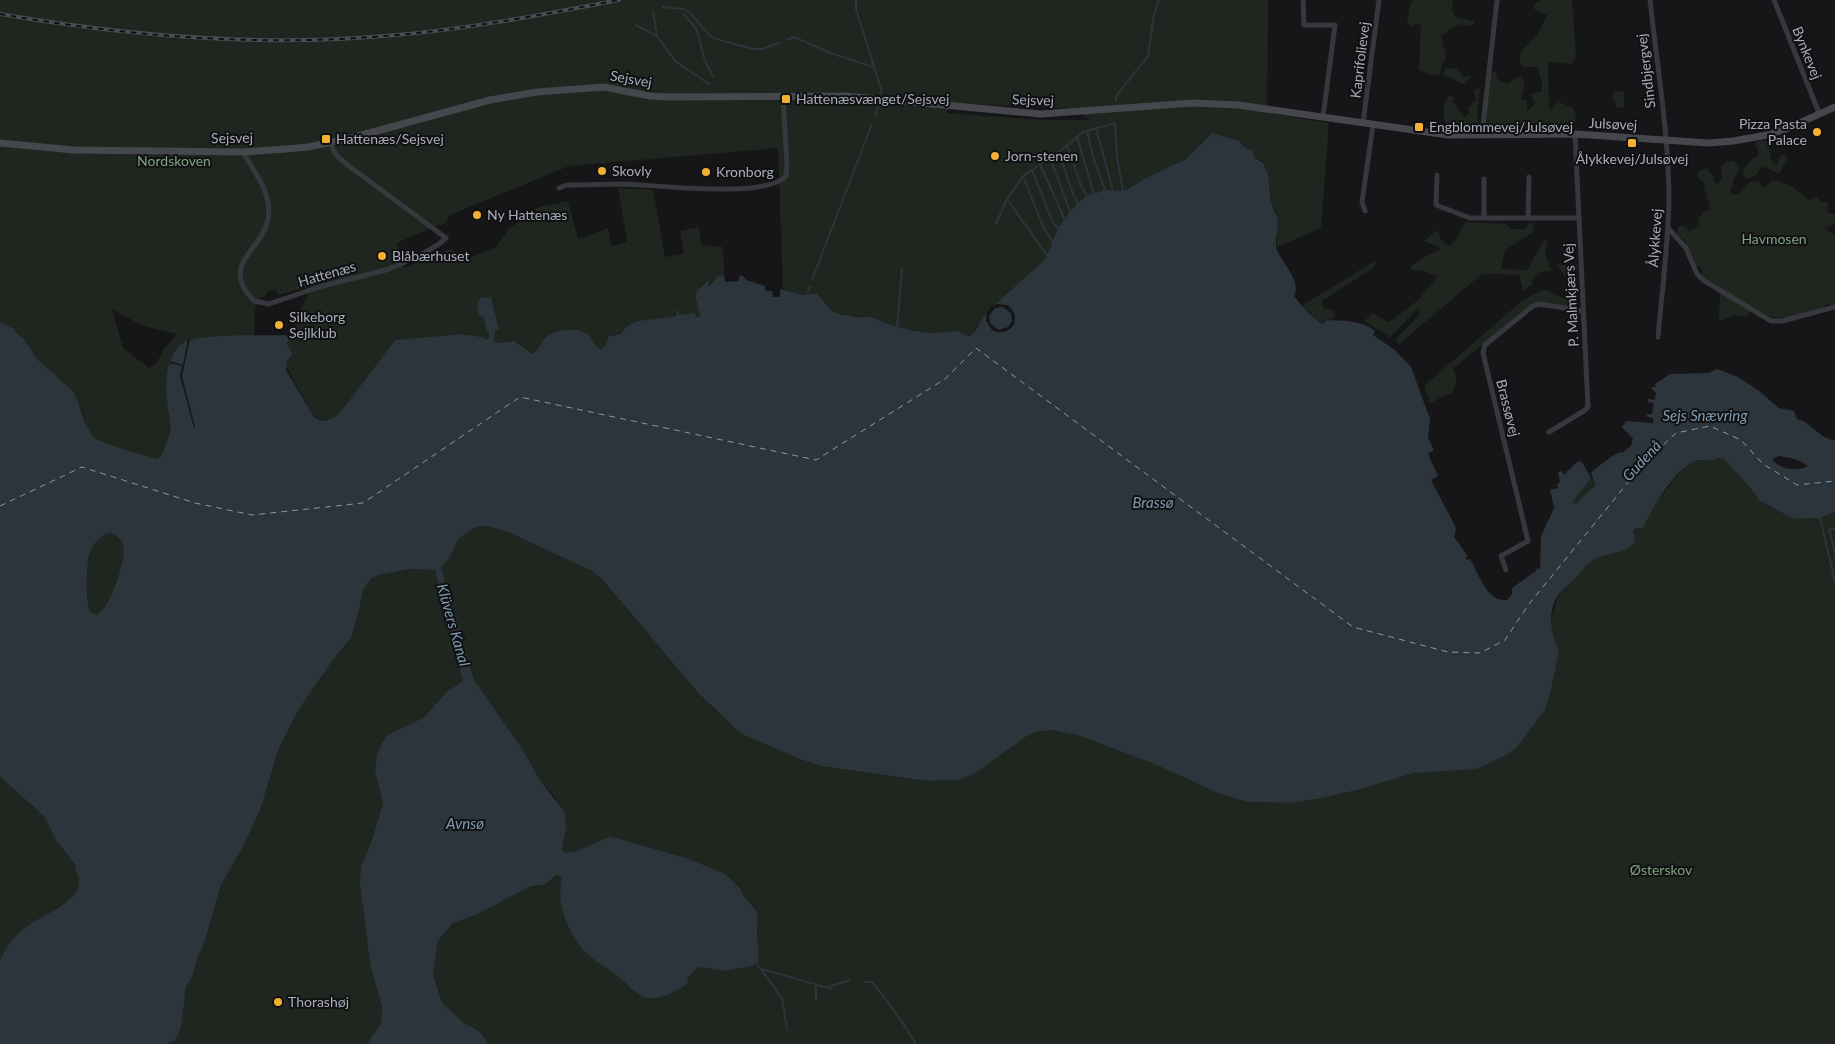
<svg xmlns="http://www.w3.org/2000/svg" width="1835" height="1044" font-family="Lato,sans-serif">
	<style>
		.green { fill: #1e261f; fill-rule: evenodd }
		.water { fill: #2c353c; fill-rule: evenodd }
		.pier { fill: #161618; fill-rule: evenodd }
		.lines { fill: none; stroke-linecap: round; stroke-linejoin: round }
		.stream { stroke: #2c353c; stroke-width: 2 }
		.canal { stroke: #2c353c; stroke-width: 6 }
		.ferry { stroke: #7f9bb3; stroke-width: 1; stroke-dasharray: 6 5; stroke-linecap: butt }
		.street { stroke: #37383d; stroke-width: 5 }
		.secondary { stroke: #45474d; stroke-width: 7 }
		.rail-casing { stroke: #4a4c52; stroke-width: 4 }
		.rail { stroke: #111113; stroke-width: 2; stroke-dasharray: 5.5; stroke-linecap: butt }
		.poi-dot { fill: #f2b134; stroke: #111113; stroke-width: 2 }
		.labels { text-anchor: middle; stroke-width: 4; stroke-linejoin: round; paint-order: stroke }
		.street-label { font-size: 14px; fill: #a8adb8; stroke: #111113 }
		.poi-label { font-size: 14px; fill: #a8adb8; stroke: #111113; text-anchor: start }
		.park-label { font-size: 14px; fill: #7fa381; stroke: #111113 }
		.water-label { font-size: 15px; font-style: italic; fill: #7f9bb3; stroke: #111113 }
	</style>
	<rect width="100%" height="100%" fill="#161618"/>
	<g class="green">
		<path d="M0,0h1268l-1,113 62,10 -8,105 -44,19v-30l-1,-7 -4,-4 -2,-21 -7,-24 -8,-3 -5,-9 -6,-2 -17,-10 -19,-1 -22,23 -40,19 -18,11 -5,2 -18,-1 -18,6 -9,7 -8,8 -12,17 -11,27 -4,6 -61,57 -9,16 -7,2 -13,-5 -24,2 -32,-6 -25,-10 -23,-1 -18,-6 -14,-17 -14,2 -20,-5 -5,-142 -209,18 -119,49 -4,8 -10,3 -39,17 7,25 46,-19 19,9 26,-10 14,-19 30,-22 29,-6 10,38 30,-11 4,18 15,-4 -9,-54 35,2 12,67 19,-3 -4,-23 19,-4 2,18 22,2 1,28c-6,1 -21,14 -29,19l6,22 -4,1 -3,-4 -15,3 -1,-5 -1,5 -40,5 -10,5 -6,8 -11,1 -5,11 -4,3c-8,-3 -10,-13 -17,-17 -10,-5 -31,-2 -39,6 -5,5 -6,12 -12,16l-15,-11 -6,-2 -14,2 -16,-6 -21,-3 -66,6 -56,74c-8,5 -16,11 -25,3l-28,-51 1,-5 6,-6 -1,-4 -5,-7 24,-58 -33,9 -2,-5 -8,1 -3,6 -6,1 -4,11 -1,27 -52,2 -29,14c-4,12 -6,26 -6,39 -1,23 8,32 -2,55 -2,5 -3,9 -8,13h-2c-16,-5 -51,-12 -62,-22 -9,-8 -9,-22 -13,-32 -9,-19 -29,-30 -42,-45 -12,-15 -19,-30 -38,-38zM950,103l124,6 16,11h-49l-94,-7zM112,309l29,16 36,9 -13,15 -8,15 -7,4 -26,-20z"/>
		<path d="M1414,0h39l-1,10 3,7 18,4 2,2 -5,3 -10,-2 -19,11 5,21 -7,19h-7l-13,-5 2,-44 -4,-3 -5,4 -5,-5 3,-17z"/>
		<path d="M1541,0h31l4,56 -4,8 -24,-2 1,49 10,-9 14,6c4,8 4,13 -2,21h-81l-5,-4 5,-54 6,1 1,7 10,5 13,-8 5,8 -4,15 6,2v10l8,-7 -4,-10 11,-3v-11l-2,-2 -2,-11h-16l-3,-6 3,-11 15,-14 10,-21 -12,-5 -2,-5z"/>
		<path d="M1446,68l12,1 5,8 8,-1 -7,8c-8,-1 -11,-7 -20,-8l-1,-4z"/>
		<path d="M1480,88l-3,27 3,8 -3,7 -30,-3c-4,-11 -6,-23 3,-32l4,3 -2,3 12,16 5,-4 -1,-5 8,-8 -2,-10z"/>
		<path d="M1624,91v16l-8,1 -1,-8h-2v-8z"/>
		<path d="M1763,140l5,2c3,9 -1,18 9,23l4,-11 5,1 1,3 -7,15h-3l-15,-7c-4,7 -8,14 -17,11l-2,-2c1,-11 7,-14 15,-20v-5l-3,-5 2,-4z"/>
		<path d="M1734,161l5,8 -5,10 -4,15h9l11,-12 8,-1 6,7 9,-8c16,3 25,10 37,21l6,-4 6,5h5l2,2 -2,5 1,4 7,1v10l-10,5 8,5 2,-1v72l-5,1 -2,-2c-12,9 -44,17 -59,12 -5,-2 -11,-7 -17,-10l-5,11 -11,-2 -17,6 1,-32 -7,-8 -6,3 -6,-6 1,-8 -2,-3 -5,-1 -9,-24 -9,-8 1,-7 4,-2 8,6 10,-5 -2,-6 6,-8 6,-3 -4,-17 -2,-3 1,-6 -8,-6v-5l10,-4 7,9v5l4,2 4,-7 -1,-11 5,-4z"/>
		<path d="M1465,222l41,2 5,5h15l2,-6h6l-2,10 -27,17 -4,19 26,1 17,-30 4,1 -3,13 7,17 -11,1 -9,8 1,4 -10,7 -4,-16 -21,-1h-16l-84,71 -2,-6 25,-26 -5,-3 -26,27 -26,-16 9,-8 16,9 28,-21 21,-25 -17,-6 -8,1 -3,-4 11,-8 21,-11 -19,-7 15,-11 2,8 9,8 7,-6z"/>
		<path d="M1378,259l-4,8 -52,34 2,8 10,1 2,7 -15,6 -20,-17z"/>
		<path d="M1577,264v46l-43,-7 -81,66 4,10 -4,13 -23,11 -6,-17 99,-86 21,-11 23,11 4,-16 -14,-19z"/>
		<path d="M1719,458l25,7 16,36 26,14 9,4 25,-1 15,-6v532h-1346l-9,-12 -17,-10 -21,-19 -9,-29 5,-33 15,-18 23,-8 55,-29 13,-1 13,-10 5,3 26,76 22,16 78,11 1,-5 10,-9 25,4 29,-5 6,-5 -2,-28 1,-20 -15,-18 -3,-7 -54,-30 -76,-22 -33,15 -12,2 -3,-4 4,-20 -10,-30 -16,-19 -17,-30 -69,-63 -31,31 -34,16 -14,38 8,30 -11,38 -11,26 3,50 6,48 12,43 -1,16 -14,21h-199l7,-4 6,-12 5,-42 6,-9 5,-18 7,-15 17,-59 22,-38 17,-37 19,-62 20,-39 36,-52 16,-19 8,-28 4,-20 4,-7 11,-8 32,-6 25,1 13,-10 3,-9 12,-17 13,-7 7,-1 9,1 18,6 82,38 10,8 97,115 17,18 81,46 24,8 106,15 32,-1 68,-44 8,-4 17,-2 25,5 75,28 66,30 29,9 44,1 26,-4 40,-9 57,-17 29,-3 108,-149 7,-25 34,-36 16,-7 14,-1 11,-20 52,-66 11,-6 17,1z"/>
		<path d="M1591,478l4,6 -19,21 -3,-3z"/>
		<path d="M109,533c5,1 10,4 13,9 7,12 -12,67 -25,73l-6,-3c-6,-11 -5,-48 -1,-60 4,-9 10,-16 19,-19z"/>
		<path d="M0,777l44,39 12,24 20,26 -1,4 5,6v9l-8,13 -28,19 -15,8 -26,29 -3,6z"/>
	</g>
	<g class="water">
		<path d="M1212,133l27,8 5,6 8,3 3,8 10,6 -1,2c8,13 4,25 8,38 2,7 5,10 6,18 0,8 -4,20 -1,28 5,13 25,31 17,46l11,14 17,14 5,-4c15,1 35,0 48,11l-2,4 22,15 16,17 19,52 -2,19 6,12 -6,4 10,22 -7,4 24,46 1,3 -2,8 14,19 -3,2 2,2 3,-1c9,14 16,43 37,41l5,-6v-6l24,-17 1,-3 3,1 1,-33 13,-28 -4,-18 8,-2 -1,-3 3,-3 -2,-10 4,-1 2,4 14,-14 4,1 9,16 -18,24 3,2 19,-19 -4,-12c9,-9 18,-15 29,-21l2,1 9,-7 2,-7 -11,-12 4,-6 27,2v-5l-6,-1v-3h5l2,-11 -6,-1v-3l7,1 1,-7 -4,-4v-2h4l-1,-3 15,-10 38,-1 9,-4 19,7 22,14 21,18 15,3 3,8 8,3 19,15 11,4v71l-15,6 -25,1 -9,-4 -26,-14 -12,-16 -24,-26 -5,-1c-10,6 -16,-1 -26,4 -20,10 -41,46 -50,66h-7l-3,4 2,8c-9,18 -27,9 -43,21 -6,4 -11,11 -16,17 -5,5 -12,10 -17,16 -12,15 -9,41 0,56l-9,44 -5,16 -29,38 -12,8 -27,13 -63,4 -57,17 -40,9 -26,4 -44,-1 -29,-9 -66,-30 -75,-28 -25,-5 -17,2 -8,4 -52,37 -16,7 -32,1 -106,-15 -24,-8 -57,-25 -41,-39 -97,-115 -10,-8 -82,-38 -18,-6 -9,-1 -7,1 -12,7 -6,6 -10,20 -7,8 33,112 49,70 17,30 25,33 1,16 -4,20 3,4 12,-2 33,-15 76,22 39,16 15,14 3,7 15,18 -1,20 2,28 -6,5 -29,5 -25,-4 -10,9 -2,8c-12,8 -28,17 -43,13 -8,-3 -17,-13 -24,-19 -10,-8 -22,-14 -31,-23 -19,-16 -34,-52 -27,-77l-5,-3 -13,10 -13,1 -55,29 -23,8 -15,18 -5,33 9,29 21,19 17,10 9,12h-122l14,-21 1,-16 -12,-43 -10,-81 1,-17 11,-26 11,-37 -8,-31 2,-18 5,-11 7,-9 34,-16 25,-27 15,-10 -28,-111 -25,-1 -32,6 -7,4 -8,11 -4,20 -8,28 -16,19 -36,52 -20,39 -19,62 -17,37 -22,38 -17,59 -7,15 -5,18 -6,10 -5,41 -6,12 -7,4h-168v-84c6,-13 15,-25 26,-33 17,-13 68,-30 49,-57l1,-4 -20,-26 -12,-24 -44,-39v-455l12,6 13,13 13,19 35,31 6,13 6,20 9,14 16,7 47,14c5,-3 6,-8 8,-13 9,-21 4,-24 2,-45 -2,-18 -1,-50 18,-59 20,-9 76,-6 100,-7l4,3 -2,6 6,10 -6,7 -1,9 28,47c9,8 17,2 25,-3l56,-74 66,-6 21,3 16,6 16,-2 19,13c6,-4 7,-11 12,-16 8,-8 29,-11 39,-6 8,4 9,14 17,17l4,-3 4,-10 12,-2 6,-8 10,-5 40,-5 -1,-5 2,-1 1,5 15,-2 3,4 3,-1 -5,-22 3,-4 10,-9 1,5 9,-10 6,-1 1,7 13,-1 1,-1v-4h4l3,4 19,6v5h7l1,6h7v-8l23,6 14,-2 14,17 9,4 16,3h16l19,8 20,5 18,3 27,-2 13,5c9,-4 9,-14 16,-21 18,-19 39,-36 58,-54l4,-6 11,-27 12,-17 8,-8 9,-7 18,-6 18,1 5,-2 18,-11 40,-19zM1779,456c10,1 22,4 29,10 -12,6 -26,3 -35,-5v-2zM109,533c5,1 10,4 13,9 7,12 -12,67 -25,73l-6,-3c-6,-11 -5,-48 -1,-60 4,-9 10,-16 19,-19z"/>
		<path d="M491,297l8,33 -12,1 -3,-14 -5,-2 -2,-10 3,-7z"/>
	</g>
	<g class="pier">
		<path d="M997,304l10,1 5,4 3,6 -1,9 -4,5 -6,3h-7l-5,-2 -6,-9 1,-9 4,-5zM1003,307l8,6 1,8 -4,6 -10,3 -8,-7 -1,-7 6,-8z"/>
		<path d="M188,339h2l-8,37 13,51 -1,1 -14,-52 2,-10 -12,-3v-2l13,4z"/>
	</g>
	<g class="lines">
		<g class="stream">
			<path d="M856,0v9l25,80v4"/>
			<path d="M663,7l20,2 7,4 21,24 12,4 30,8h9l17,-6"/>
			<path d="M653,11l4,25"/>
			<path d="M684,14l13,16 8,31 8,15"/>
			<path d="M636,25l21,11 18,25 34,23"/>
			<path d="M787,40l7,-3 39,17 40,13"/>
			<path d="M1116,101l1,-6 31,-39 6,-42 5,-14"/>
			<path d="M875,117l4,-13"/>
			<path d="M1096,128l17,63"/>
			<path d="M1087,131l6,26 12,33"/>
			<path d="M1077,137l17,57"/>
			<path d="M1067,145l15,43 5,8"/>
			<path d="M1059,152l14,42 5,9"/>
			<path d="M1050,158l20,53"/>
			<path d="M1040,164l24,54"/>
			<path d="M1032,170l21,53 5,5"/>
			<path d="M1023,176l20,50 10,16"/>
			<path d="M1007,199l40,56"/>
			<path d="M996,224l11,-25 16,-23 36,-24 24,-20 32,-9 2,34 6,34"/>
			<path d="M812,280l60,-156"/>
			<path d="M807,295l3,-9"/>
			<path d="M897,327l5,-58"/>
			<path d="M1820,518l15,63"/>
			<path d="M1835,529h-6l6,24"/>
			<path d="M757,964l25,34 5,32"/>
			<path d="M762,969l70,20"/>
			<path d="M865,982h7c16,20 31,40 44,62"/>
			<path d="M816,984v15"/>
			<path d="M828,987l22,-7"/>
		</g>
		<path class="canal" d="M491,340l1,-9"/>
		<path class="ferry" d="M0,506l82,-39 113,36 57,12 111,-12 157,-106 296,63 129,-81 31,-31 377,279 95,25 32,1 25,-13 24,-36 114,-140 33,-31 34,-7 31,14 22,24 34,21 38,-4"/>
		<g class="street">
			<path d="M1303,0l1,25h31l-12,92"/>
			<path d="M1650,0c7,66 19,134 19,201 -1,45 -7,91 -11,136"/>
			<path d="M1774,0l45,113"/>
			<path d="M1363,123l16,-123"/>
			<path d="M1482,135l15,-135"/>
			<path d="M243,152c11,20 30,42 25,67 -6,33 -50,45 -14,82l15,3 50,-17 67,-17 33,-14 20,-12 7,-6 -97,-72 -13,-11 -6,-12"/>
			<path d="M1437,175l-1,30 34,13h109"/>
			<path d="M559,188l8,-3c19,0 38,-1 58,-1 31,1 142,15 161,-8l1,-10 -4,-70"/>
			<path d="M1365,211l-3,-9 11,-77"/>
			<path d="M1484,218v-39"/>
			<path d="M1528,218l1,-41"/>
			<path d="M1668,228l18,20 11,26 6,6 68,41h11l53,-14"/>
			<path d="M1549,432l35,-21 4,-4 -13,-273"/>
			<path d="M1506,570l-5,-14 27,-15 -45,-188 2,-8 48,-39 7,-2 43,7"/>
		</g>
		<path class="secondary" d="M0,143l74,7 169,2 43,-3 22,-2 43,-9 139,-38 47,-8 67,-5 46,9 17,1 179,-1 195,18 152,-11 45,2 210,30 127,-1 134,9 24,-2 34,-6 19,-6 49,-22"/>
		<g class="rail-casing">
			<path id="rail" d="M0,14c127,22 255,33 384,22 79,-6 157,-21 235,-36"/>
		</g>
		<use href="#rail" class="rail"/>
	</g>
	<g class="poi-dot">
		<rect x="781" y="94" width="10" height="10" rx="2.5"/>
		<rect x="1414" y="122" width="10" height="10" rx="2.5"/>
		<circle cx="1817" cy="132" r="5"/>
		<rect x="321" y="134" width="10" height="10" rx="2.5"/>
		<rect x="1627" y="138" width="10" height="10" rx="2.5"/>
		<circle cx="995" cy="156" r="5"/>
		<circle cx="602" cy="171" r="5"/>
		<circle cx="706" cy="172" r="5"/>
		<circle cx="477" cy="215" r="5"/>
		<circle cx="382" cy="256" r="5"/>
		<circle cx="279" cy="325" r="5"/>
		<circle cx="278" cy="1002" r="5"/>
	</g>
	<g class="labels">
		<g class="street-label">
			<text transform="translate(1807 53) rotate(68)" y="5">Bynkevej</text>
			<text transform="translate(1360 60) rotate(-83)" y="5">Kaprifolievej</text>
			<text transform="translate(1646 71) rotate(-97)" y="5">Sindbjergvej</text>
			<text transform="translate(631 79) rotate(10)" y="5">Sejsvej</text>
			<text transform="translate(1033 100) rotate(2)" y="5">Sejsvej</text>
			<text transform="translate(1613 124) rotate(3)" y="5">Julsøvej</text>
			<text transform="translate(232 138) rotate(-1)" y="5">Sejsvej</text>
			<text transform="translate(1655 238) rotate(-86)" y="5">Ålykkevej</text>
			<text transform="translate(327 274) rotate(-16)" y="5">Hattenæs</text>
			<text transform="translate(1571 295) rotate(-93)" y="5">P. Malmkjærs Vej</text>
			<text transform="translate(1508 408) rotate(76)" y="5">Brassøvej</text>
		</g>
		<g class="poi-label">
			<text x="796" y="104">Hattenæsvænget/Sejsvej</text>
			<text x="1807" y="129" text-anchor="end">Pizza Pasta<tspan x="1807" dy="16">Palace</tspan></text>
			<text x="1429" y="132">Engblommevej/Julsøvej</text>
			<text x="336" y="144">Hattenæs/Sejsvej</text>
			<text x="1005" y="161">Jorn-stenen</text>
			<text x="1632" y="164" text-anchor="middle">Ålykkevej/Julsøvej</text>
			<text x="612" y="176">Skovly</text>
			<text x="716" y="177">Kronborg</text>
			<text x="487" y="220">Ny Hattenæs</text>
			<text x="392" y="261">Blåbærhuset</text>
			<text x="289" y="322">Silkeborg<tspan x="289" dy="16">Sejlklub</tspan></text>
			<text x="288" y="1007">Thorashøj</text>
		</g>
		<g class="park-label">
			<text x="174" y="166">Nordskoven</text>
			<text x="1774" y="244">Havmosen</text>
			<text x="1661" y="875">Østerskov</text>
		</g>
		<g class="water-label">
			<text x="1705" y="421">Sejs Snævring</text>
			<text transform="translate(1642 461) rotate(-47)" y="5">Gudenå</text>
			<text x="1153" y="508">Brassø</text>
			<text transform="translate(453 625) rotate(74)" y="5">Klüvers Kanal</text>
			<text x="465" y="829">Avnsø</text>
		</g>
	</g>
</svg>
